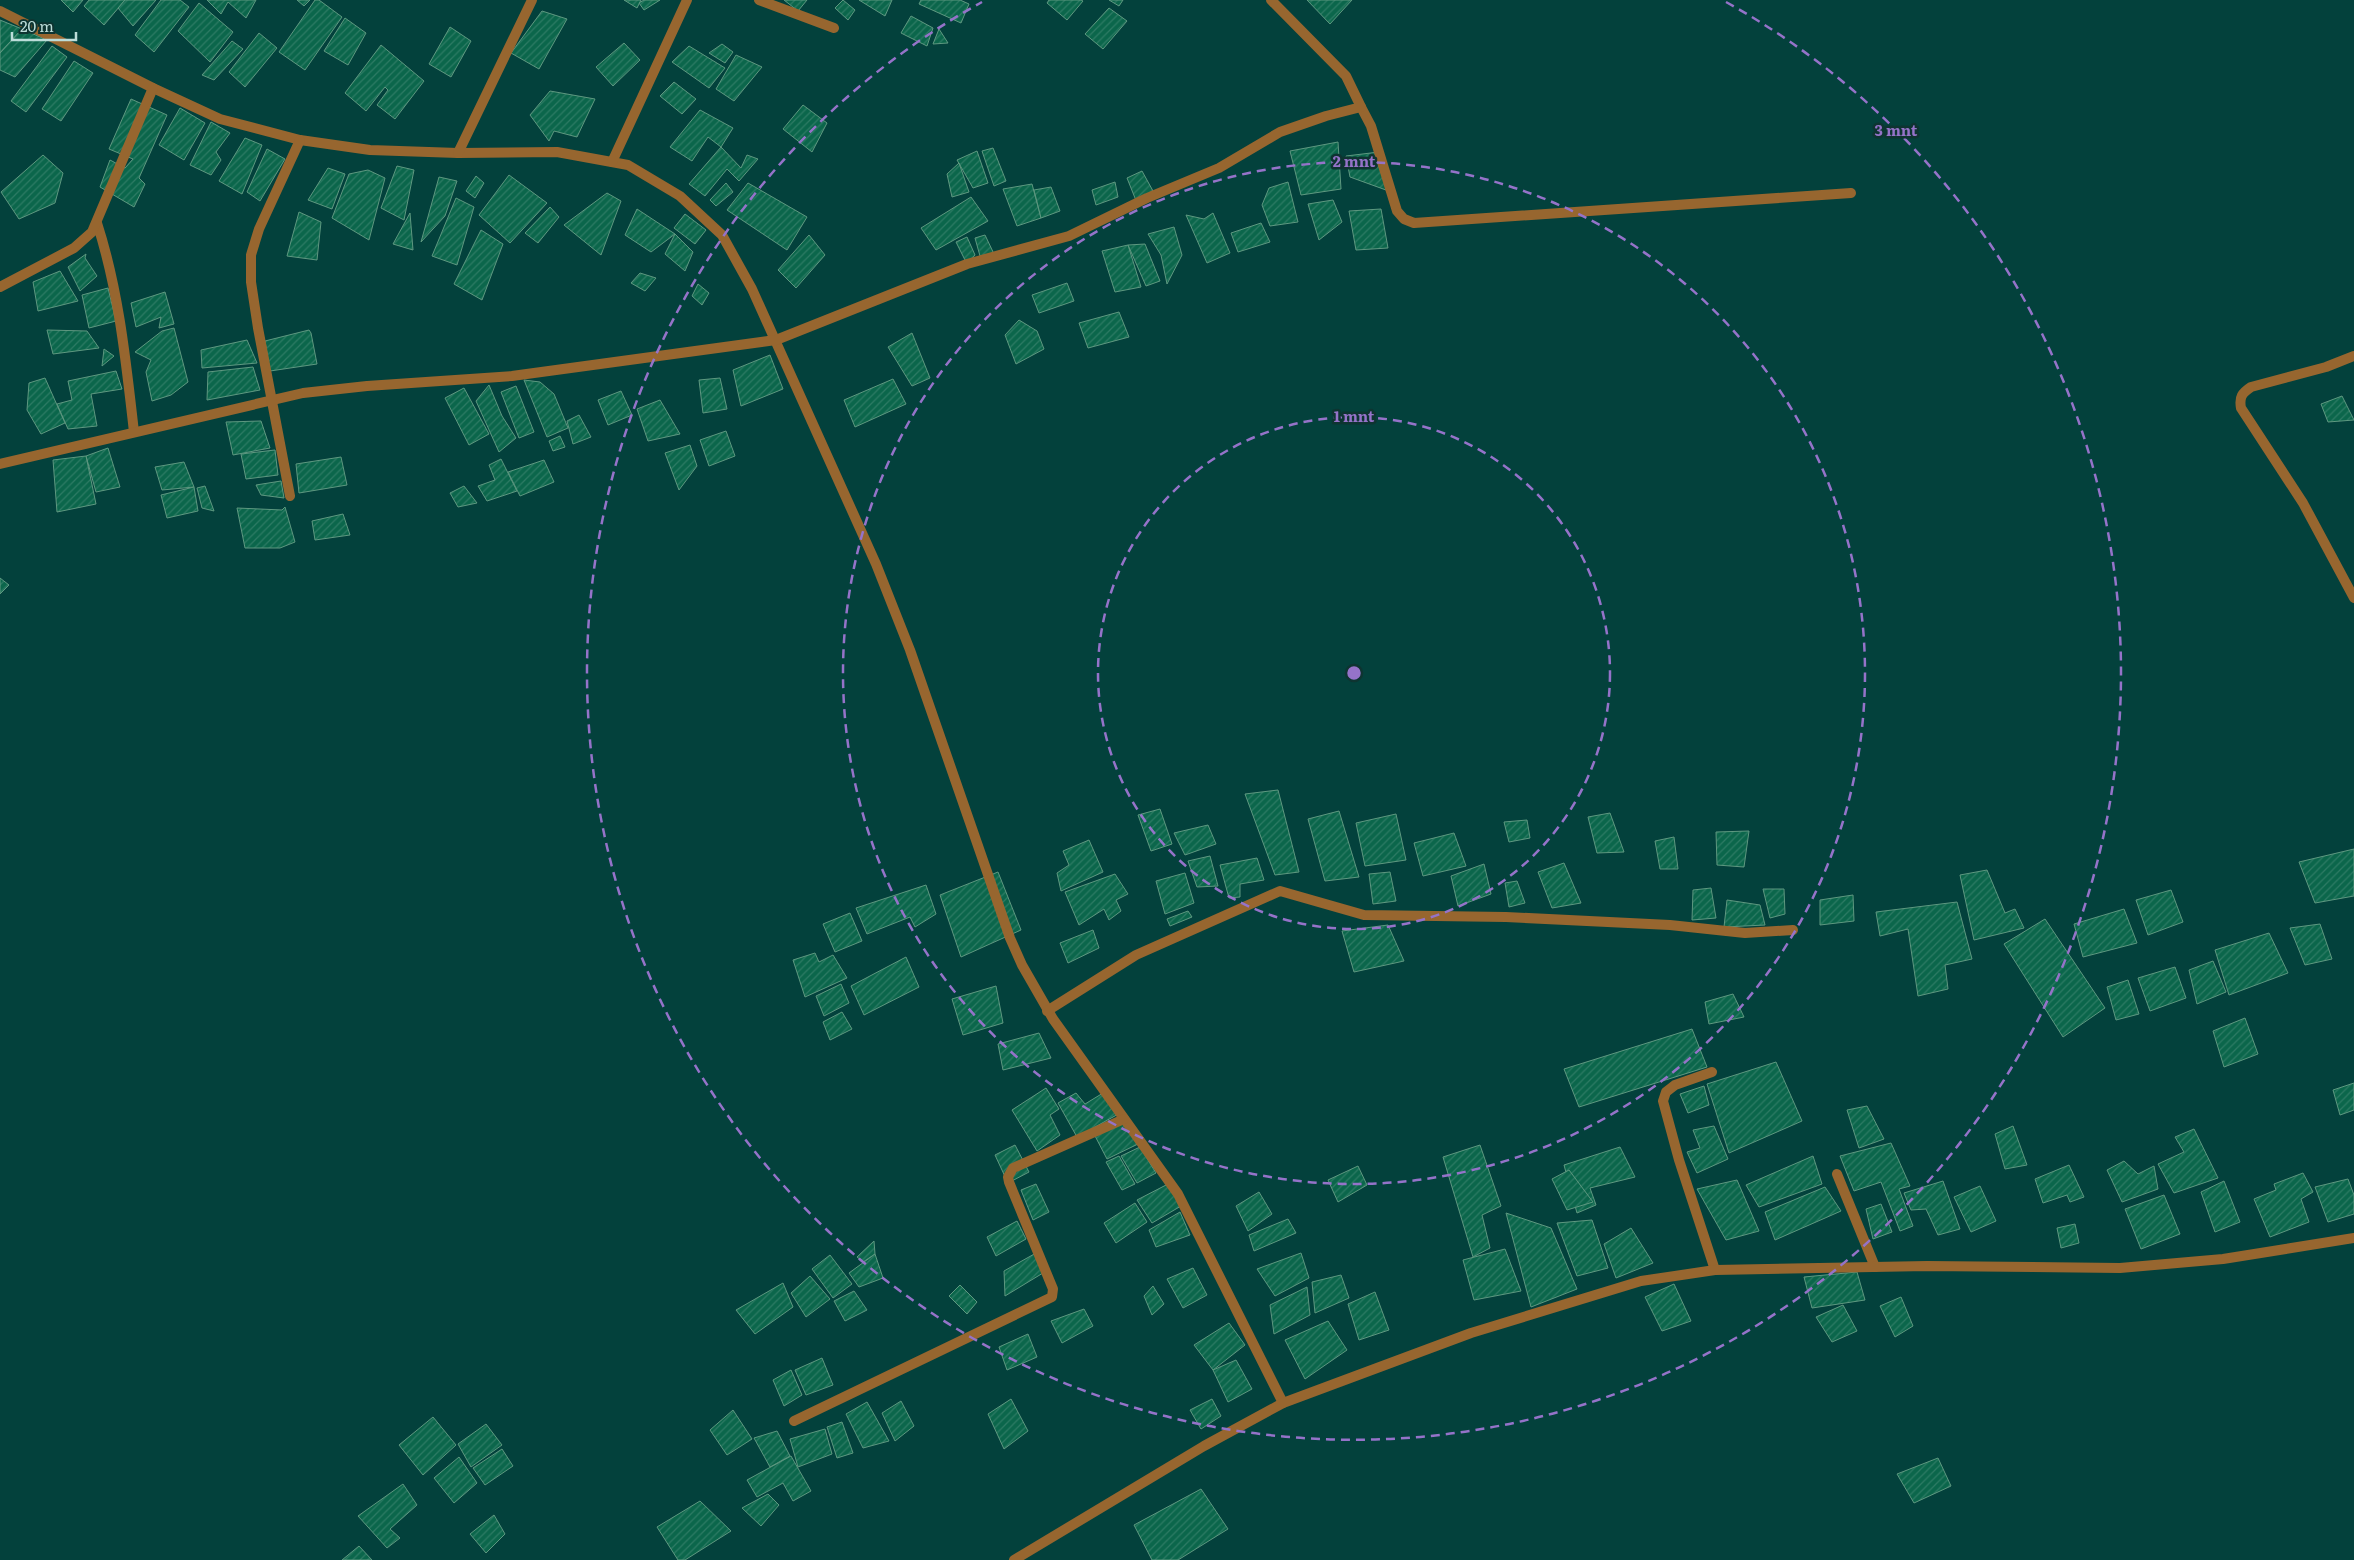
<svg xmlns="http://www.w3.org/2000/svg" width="2354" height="1560" font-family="Literata,serif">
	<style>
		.building { fill: url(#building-hatch); stroke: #5e9880 }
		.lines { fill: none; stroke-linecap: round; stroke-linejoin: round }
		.minor { stroke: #97662f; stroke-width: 10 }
		.ring { fill: none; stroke: #9573c9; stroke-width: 2.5; stroke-dasharray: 9 6 }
		.centre { fill: #9573c9; stroke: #0e3431; stroke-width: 2.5 }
		.ring-label { font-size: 15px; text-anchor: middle; font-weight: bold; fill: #9573c9; stroke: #0e3431; stroke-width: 5; stroke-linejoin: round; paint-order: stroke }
	</style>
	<defs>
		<pattern id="building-hatch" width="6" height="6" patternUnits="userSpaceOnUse" patternTransform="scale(1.25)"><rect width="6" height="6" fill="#0b664b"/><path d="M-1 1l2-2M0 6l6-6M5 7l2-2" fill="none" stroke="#2d7b64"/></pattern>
	</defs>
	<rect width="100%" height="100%" fill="#03413c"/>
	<g class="building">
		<path d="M61,0h22l-10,12z"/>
		<path d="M89,0h36l-21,25 -20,-19z"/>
		<path d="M125,0h31l-23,26 -15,-18z"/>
		<path d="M161,0h19l9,7 -35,45 -19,-17z"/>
		<path d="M207,0h49l-10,18 -18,-16 -7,12z"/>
		<path d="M297,0h13l-6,6z"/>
		<path d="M315,0h4l23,17 -37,53 -26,-18z"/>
		<path d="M624,0h17l-4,8z"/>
		<path d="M644,0h16l-16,10 -5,-7z"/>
		<path d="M784,0h23l-9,11z"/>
		<path d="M843,0l12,10 -7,10 -13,-12z"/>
		<path d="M859,0h33l-7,16z"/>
		<path d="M921,0h39l9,4 -8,19 -42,-19z"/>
		<path d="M1049,0h32l2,1 -16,19 -20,-17z"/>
		<path d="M1109,0h14l-4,6z"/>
		<path d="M1307,0h45l-22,24z"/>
		<path d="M199,3l34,29 -23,30 -32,-31z"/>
		<path d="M1109,8l18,13 -24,28 -18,-15z"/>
		<path d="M542,11l25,8 -28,50 -28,-16z"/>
		<path d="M911,16l22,12 -6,18 -26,-13z"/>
		<path d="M345,18l21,15 -18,32 -24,-14z"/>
		<path d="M0,20l22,9 -22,24z"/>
		<path d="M450,27l21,14 -20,36 -22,-13z"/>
		<path d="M22,29l25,11 -32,37 -15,-7v-17z"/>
		<path d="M939,29l9,14 -15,1z"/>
		<path d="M259,33l18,15 -32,39 -16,-15z"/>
		<path d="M232,41l11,8 -29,31 -12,-5z"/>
		<path d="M624,43l16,17 -27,26 -17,-19z"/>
		<path d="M722,44l11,8 -8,11 -16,-10z"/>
		<path d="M381,45l43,36 -29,38 -18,-14 11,-15 -3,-3 -19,24 -21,-18z"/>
		<path d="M52,46l15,11 -41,55 -15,-11z"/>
		<path d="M689,46l36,22 -16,20 -37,-26z"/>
		<path d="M736,55l26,12 -28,34 -18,-12z"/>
		<path d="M74,61l19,12 -32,48 -19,-12z"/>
		<path d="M674,82l22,17 -14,15 -22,-18z"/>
		<path d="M550,91l45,8 -18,38 -23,-6 -5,10 -19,-26z"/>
		<path d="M131,99l36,16 -28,63 6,6 -11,23 -34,-20 10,-27 15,8 8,-9 -24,-10z"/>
		<path d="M803,105l24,18 -15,29 -29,-23z"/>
		<path d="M180,108l25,15 -21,37 -25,-15z"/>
		<path d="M700,110l33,18 -12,19 -13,-10 -16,24 -22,-14z"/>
		<path d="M211,122l19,11 -14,19 5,8 -10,15 -21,-10z"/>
		<path d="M245,138l17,7 -20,49 -23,-13z"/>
		<path d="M1338,142l3,47 -40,6 -11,-44z"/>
		<path d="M721,147l20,21 6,-13 11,4 -19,22 -12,-12 -22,27 -16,-12z"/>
		<path d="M993,148l13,33 -12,5 -12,-35z"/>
		<path d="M267,149l18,10 -25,42 -13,-9z"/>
		<path d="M977,151l11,32 -15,5 -16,-28z"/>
		<path d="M1379,152l7,38 -36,-13 -4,-21z"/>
		<path d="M43,155l20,18 -8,30 -36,16 -18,-27z"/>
		<path d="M959,163l10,29 -17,5 -5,-23z"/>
		<path d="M397,166l17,4 -10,50 -23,-12z"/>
		<path d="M328,168l17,6 -13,35 -24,-9z"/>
		<path d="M368,170l17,8 -16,62 -37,-22 17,-44z"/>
		<path d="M1142,171l11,20 -16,12 -10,-25z"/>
		<path d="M509,175l38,28 -37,40 -31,-28z"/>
		<path d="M476,176l8,7 -9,15 -9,-7z"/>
		<path d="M439,177l18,4 -12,35 -24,26z"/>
		<path d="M1115,182l3,15 -22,8 -4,-15z"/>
		<path d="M1288,182l10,40 -28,4 -8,-21 7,-17z"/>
		<path d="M726,183l7,9 -17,14 -6,-6z"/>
		<path d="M748,183l59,34 -20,33 -60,-40z"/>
		<path d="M1032,184l9,34 -24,8 -14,-37z"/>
		<path d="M1051,187l9,24 -19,7 -7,-28z"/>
		<path d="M607,193l14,8 -20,54 -37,-30z"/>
		<path d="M971,197l17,24 -52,29 -15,-22z"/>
		<path d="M456,198l18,9 -17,58 -25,-9z"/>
		<path d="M1333,200l9,22 -23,18 -11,-36z"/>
		<path d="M550,207l9,10 -21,26 -13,-10z"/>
		<path d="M637,209l38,25 -24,18 -26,-17z"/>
		<path d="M1381,209l7,39 -32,2 -7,-39z"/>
		<path d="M299,212l22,10 -4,38 -30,-4z"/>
		<path d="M410,213l3,37 -20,-6z"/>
		<path d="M1213,213l17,40 -23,10 -21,-48 18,4z"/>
		<path d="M685,214l21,16 -11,14 -21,-16z"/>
		<path d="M1261,223l9,19 -32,10 -7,-19z"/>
		<path d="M1174,227l8,28 -15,29 -6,-29 -13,-21z"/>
		<path d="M481,230l22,14 -21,56 -28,-16z"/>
		<path d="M675,234l18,18 -8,19 -20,-17z"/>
		<path d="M809,235l16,20 -29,33 -18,-18z"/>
		<path d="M985,235l9,19 -14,2 -5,-18z"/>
		<path d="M967,237l8,18 -8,9 -11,-22z"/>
		<path d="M1145,244l15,37 -14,5 -18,-41z"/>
		<path d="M1128,245l13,42 -26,5 -13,-41z"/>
		<path d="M86,254l-1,4 12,18 -17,15 -12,-24z"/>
		<path d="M60,271l18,30 -40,10 -5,-29z"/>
		<path d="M640,273l16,5 -11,13 -14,-8z"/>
		<path d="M1067,283l7,18 -35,12 -7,-18z"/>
		<path d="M698,284l11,9 -7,12 -10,-9z"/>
		<path d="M108,288l8,33 -27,7 -7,-33z"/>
		<path d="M165,292l9,32 -15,4 2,-11 -25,10 -5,-24z"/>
		<path d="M1119,312l10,25 -41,11 -9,-25z"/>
		<path d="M1019,320l18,11 7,18 -28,15 -11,-29z"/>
		<path d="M174,328l14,54 -17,13 -19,6 -6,-29 5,-12 -16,-8 27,-21z"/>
		<path d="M47,330l40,1 12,17 -46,6z"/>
		<path d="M309,330l2,3 6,31 -47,7 -5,-30z"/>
		<path d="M912,333l18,45 -18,8 -24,-39z"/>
		<path d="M247,340l10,23 -55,5 -1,-18z"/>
		<path d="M104,349l10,7 -12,10z"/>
		<path d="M770,355l13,34 -42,17 -8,-36z"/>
		<path d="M253,367l7,23 -53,10 1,-28z"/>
		<path d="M116,371l6,18 -31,5 6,32 -29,3 -11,-25 15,-4 -4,-19z"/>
		<path d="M45,378l20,45 -24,11 -14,-24 2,-27z"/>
		<path d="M720,378l7,31 -24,4 -4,-33z"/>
		<path d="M893,379l13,25 -51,23 -11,-27z"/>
		<path d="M524,380l16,2 14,12 14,34 -21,9z"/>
		<path d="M489,385l13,31 14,22 -17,14 -23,-51z"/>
		<path d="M516,386l18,46 -15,6 -18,-46z"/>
		<path d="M464,388l25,46 -20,11 -24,-47z"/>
		<path d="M621,391l11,24 -24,10 -10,-25z"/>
		<path d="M2342,396l12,24 -26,2 -7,-18z"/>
		<path d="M660,400l20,34 -32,7 -11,-32z"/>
		<path d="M579,415l12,22 -18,7 -6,-23z"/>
		<path d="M261,421l9,27 -37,7 -7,-33z"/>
		<path d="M726,431l9,25 -26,10 -9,-26z"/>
		<path d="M560,436l5,11 -12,4 -4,-10z"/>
		<path d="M690,445l7,21 -18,24 -14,-37z"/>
		<path d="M108,448l12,39 -24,5 -10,-36z"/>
		<path d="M275,450l3,25 -32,4 -5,-25z"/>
		<path d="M86,456l10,48 -39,8 -4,-52z"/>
		<path d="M341,457l6,28 -48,8 -3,-29z"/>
		<path d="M501,459l16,32 -30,10 -9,-15 17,-6 -6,-15z"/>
		<path d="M544,460l10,22 -34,14 -12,-24z"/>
		<path d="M184,462l10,25 -32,3 -7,-23z"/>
		<path d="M281,481l3,17 -23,-3 -5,-10z"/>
		<path d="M205,486l9,25 -12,-3 -5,-20z"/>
		<path d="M464,486l13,17 -19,4 -8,-14z"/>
		<path d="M194,487l4,24 -31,7 -6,-23z"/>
		<path d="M285,507l10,35 -15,6h-35l-8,-40 45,2z"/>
		<path d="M343,514l7,21 -35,5 -3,-19z"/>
		<path d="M0,578l9,7 -9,9z"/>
		<path d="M1278,790l21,82 -24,3 -30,-81z"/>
		<path d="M1160,809l12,35 -21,7 -13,-36z"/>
		<path d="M1339,811l20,66 -34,4 -17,-62z"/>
		<path d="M1610,813l14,39 -27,1 -9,-36z"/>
		<path d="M1396,814l10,46 -41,6 -9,-43z"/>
		<path d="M1527,820l3,18 -21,4 -5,-20z"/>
		<path d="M1208,825l8,19 -31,11 -11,-22z"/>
		<path d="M1749,831l-5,36 -27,-2 -1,-33z"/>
		<path d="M1454,833l12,33 -43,10 -9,-33z"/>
		<path d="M1674,837l4,32h-18l-5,-28z"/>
		<path d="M1089,840l14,32 -42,19 -4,-18 12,-8 -6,-14z"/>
		<path d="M2354,849v47l-39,7 -16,-41z"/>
		<path d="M1210,856l8,30 -21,1 -9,-26z"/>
		<path d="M1257,858l7,22 -24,4v13l-11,1 -9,-33z"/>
		<path d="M1564,863l17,40 -29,5 -14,-36z"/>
		<path d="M1484,864l7,30 -33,12 -7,-30z"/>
		<path d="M1987,870l18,43 10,-4 9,19 -50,12 -14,-65z"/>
		<path d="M998,872l23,58 -60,27 -21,-62z"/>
		<path d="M1390,872l6,29 -23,3 -4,-30z"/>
		<path d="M1185,873l9,30 -29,11 -9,-33z"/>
		<path d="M1115,874l13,20 -12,6 5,11 -12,9 -5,-11 -25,16 -14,-33z"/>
		<path d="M1517,881l8,22 -16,4 -4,-24z"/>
		<path d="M926,885l10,29 -21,13 -5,-10 -43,17 -11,-26z"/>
		<path d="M1711,888l5,30 -24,2 1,-30z"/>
		<path d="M1763,889h21l1,25 -15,4z"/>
		<path d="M2171,890l12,32 -35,13 -12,-35z"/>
		<path d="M1853,895l1,26 -34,4v-25z"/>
		<path d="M1727,900l33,5 5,20 -41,2z"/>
		<path d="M1957,902l15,57 -27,6 3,24 -30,7 -10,-67 -28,7 -4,-24z"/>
		<path d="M2124,909l13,34 -54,14 -9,-33z"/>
		<path d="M1188,911l4,6 -22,9 -3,-7z"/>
		<path d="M850,913l12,28 -27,11 -12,-28z"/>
		<path d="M2045,919l60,89 -42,29 -59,-93z"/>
		<path d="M2320,924l12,35 -27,6 -15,-37z"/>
		<path d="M1388,925l16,36 -50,11 -12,-41z"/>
		<path d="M1093,930l6,18 -31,15 -8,-20z"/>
		<path d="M2269,933l19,40 -59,22 -14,-45z"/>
		<path d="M815,953l4,9 14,-7 14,23 -42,19 -12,-37z"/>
		<path d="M906,957l13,30 -55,28 -13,-29z"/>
		<path d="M2213,961l13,31 -29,12 -8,-34z"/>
		<path d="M2175,967l11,31 -36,13 -12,-33z"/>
		<path d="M2128,980l11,34 -23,6 -9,-33z"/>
		<path d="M841,984l8,19 -25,13 -8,-20z"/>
		<path d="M996,986l7,37 -40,12 -11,-36z"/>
		<path d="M1733,994l11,23 -35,7 -4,-22z"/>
		<path d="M842,1012l10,17 -22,11 -7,-18z"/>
		<path d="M2245,1018l13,36 -34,13 -11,-36z"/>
		<path d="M1692,1029l15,38 -128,40 -15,-38z"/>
		<path d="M1039,1033l12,25 -48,12 -5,-26z"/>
		<path d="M1776,1062l26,59 -73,32 -22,-69z"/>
		<path d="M2354,1083v27l-14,5 -7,-25z"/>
		<path d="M1704,1086l5,19 -21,8 -8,-19z"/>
		<path d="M1046,1088l13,21 -9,6 10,20 -23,16 -25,-41z"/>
		<path d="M1108,1090l14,22 -45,25 -19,-34 18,-10 9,11z"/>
		<path d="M1867,1106l17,33 -25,9 -12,-38z"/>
		<path d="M1124,1122l14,22 -31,15 -13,-25z"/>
		<path d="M1714,1126l14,33 -31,14 -10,-21 13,-4 -7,-18z"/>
		<path d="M2013,1126l14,39 -22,4 -10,-35z"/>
		<path d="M2194,1129l24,49 -44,15 -16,-29 26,-12 -9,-15z"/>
		<path d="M1891,1143l19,43 -11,3 14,37 -13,5 -19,-49 -27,9 -14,-35z"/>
		<path d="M1015,1145l14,27 -21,11 -13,-28z"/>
		<path d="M1480,1145l21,61 -19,9 8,33 -17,9 -30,-100z"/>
		<path d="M1140,1147l16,26 -19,10 -16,-27z"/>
		<path d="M1620,1147l15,30 -45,11 6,17 -19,8 -13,-48z"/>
		<path d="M1119,1156l16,28 -13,6 -16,-28z"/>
		<path d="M1813,1156l9,28 -63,23 -13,-22z"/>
		<path d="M2124,1161l14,13 16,-8 4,23 -36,13 -15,-32z"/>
		<path d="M2069,1165l15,32 -14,5 -3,-7 -24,8 -8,-24z"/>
		<path d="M1358,1166l9,19 -29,17 -10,-22z"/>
		<path d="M1569,1170l24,32 -26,8 -15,-31z"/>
		<path d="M2303,1173l10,19 -12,7 8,23 -39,15 -16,-38 22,-9 -2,-6z"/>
		<path d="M2348,1179l6,16v19l-26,8 -13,-35z"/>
		<path d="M1737,1180l22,51 -33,9 -29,-51z"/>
		<path d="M1943,1181l17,48 -22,6 -12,-26 -15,1 -7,-17z"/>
		<path d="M2224,1181l16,41 -25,10 -14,-40z"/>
		<path d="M1036,1184l13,28 -16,8 -12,-30z"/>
		<path d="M1168,1184l13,22 -29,17 -15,-23z"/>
		<path d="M1980,1186l16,35 -25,11 -17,-35z"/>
		<path d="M1825,1187l16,24 -66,29 -10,-28z"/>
		<path d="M1259,1192l13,22 -24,17 -12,-25z"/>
		<path d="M2164,1195l16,39 -39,15 -16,-40z"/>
		<path d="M1135,1203l12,19 -31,21 -12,-20z"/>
		<path d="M1881,1204l11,28 -19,7 -7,-30z"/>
		<path d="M1180,1212l10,23 -34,12 -7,-17z"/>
		<path d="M1506,1213l45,15 26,61 -46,18z"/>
		<path d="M1288,1219l8,14 -42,18 -5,-16z"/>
		<path d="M1592,1220l16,48 -31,8 -20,-53z"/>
		<path d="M1017,1221l9,18 -30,17 -9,-19z"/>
		<path d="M2075,1224l4,19 -18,5 -4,-20z"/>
		<path d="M1631,1228l22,35 -37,15 -12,-34z"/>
		<path d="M874,1241l1,13 -12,8 -6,-5z"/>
		<path d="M1505,1249l16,42 -47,9 -11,-40z"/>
		<path d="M1036,1253l7,20 -38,23 -1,-25z"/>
		<path d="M1301,1253l8,25 -34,18 -18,-27z"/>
		<path d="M875,1254l8,24 -24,9 -10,-14z"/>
		<path d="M830,1255l22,29 -19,14 -21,-29z"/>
		<path d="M1193,1268l14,27 -24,13 -16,-29z"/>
		<path d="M1857,1272l8,28 -53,8 -8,-31z"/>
		<path d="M1341,1275l8,23 -34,15 -3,-31z"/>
		<path d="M810,1276l20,23 -24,18 -15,-24z"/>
		<path d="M783,1283l10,24 -38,27 -19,-24z"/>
		<path d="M1674,1284l17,37 -29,10 -17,-34z"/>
		<path d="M960,1285l17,17 -10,12 -18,-18z"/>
		<path d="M1153,1286l11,18 -12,11 -8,-19z"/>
		<path d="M1307,1287l3,28 -36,19 -4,-29z"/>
		<path d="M854,1291l13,19 -22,11 -11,-20z"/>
		<path d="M1375,1292l14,38 -30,10 -11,-36z"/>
		<path d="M1901,1297l12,29 -18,11 -15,-31z"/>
		<path d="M1843,1305l14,26 -25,11 -16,-25z"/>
		<path d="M1084,1309l9,17 -31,17 -11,-22z"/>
		<path d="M1328,1321l19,29 -42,29 -20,-39z"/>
		<path d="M1229,1323l16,22 -32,25 -19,-25z"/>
		<path d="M1028,1334l9,23 -30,13 -8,-23z"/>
		<path d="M822,1358l11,27 -27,10 -11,-25z"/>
		<path d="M1236,1360l16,29 -24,13 -15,-32z"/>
		<path d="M791,1370l11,25 -18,11 -11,-26z"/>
		<path d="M1011,1399l17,32 -24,18 -16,-35z"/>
		<path d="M1212,1399l9,17 -20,13 -11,-19z"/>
		<path d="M901,1401l13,25 -19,15 -13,-28z"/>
		<path d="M867,1402l22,39 -26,7 -17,-34z"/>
		<path d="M733,1410l19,29 -25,16 -17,-25z"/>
		<path d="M433,1417l23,28 -33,30 -24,-30z"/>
		<path d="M842,1422l11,31 -16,5 -10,-31z"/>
		<path d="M486,1424l16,21 -31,22 -13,-23z"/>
		<path d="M825,1429l7,25 -34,13 -8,-28z"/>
		<path d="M777,1431l13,25 -20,11 -16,-29z"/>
		<path d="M502,1449l11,17 -28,19 -12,-17z"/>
		<path d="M791,1456l20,35 -18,10 -10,-18 -26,14 -10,-17z"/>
		<path d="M459,1457l18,26 -23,20 -20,-25z"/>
		<path d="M1938,1458l13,28 -37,17 -17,-29z"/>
		<path d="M403,1484l14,21 -27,24 10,9 -13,10 -29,-32z"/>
		<path d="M1201,1489l27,40 -50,31h-26l-18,-35z"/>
		<path d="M768,1494l11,11 -18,21 -19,-18z"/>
		<path d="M700,1501l31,30 -46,29h-7l-21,-33z"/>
		<path d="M494,1515l11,19 -19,19 -16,-19z"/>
		<path d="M359,1546l13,14h-30z"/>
	</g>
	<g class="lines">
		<g class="minor">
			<path d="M759,0l75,28"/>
			<path d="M0,11l153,77 67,31 80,21 70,10 88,3 99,-1 71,13 52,31 42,39 30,54 124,275 34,86 100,288 12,27 31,54 125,175 105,209"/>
			<path d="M1361,107l10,19 26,85 7,8 10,4 437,-30"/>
			<path d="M458,153l74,-153"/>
			<path d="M612,162l75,-162"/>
			<path d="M97,223c22,68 29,139 37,209"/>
			<path d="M0,287l74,-39 18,-16 61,-144"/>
			<path d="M2354,356l-28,11 -75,20c-9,6 -12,10 -10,21l62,95 51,95"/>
			<path d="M0,464l303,-71 64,-7 145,-10 264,-36 191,-76 102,-28 78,-38 72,-30 61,-36 46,-16 35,-9 -15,-31 -75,-76"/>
			<path d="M290,496l-32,-168 -7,-46v-27l8,-26 41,-89"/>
			<path d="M1047,1011l89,-56 144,-64 84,24 142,2 164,8 75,8 48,-3"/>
			<path d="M1712,1072l-37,13 -9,7 -3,9 16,59 36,110"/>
			<path d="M1837,1174l38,93"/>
			<path d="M794,1421l258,-124 1,-8 -44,-107 -1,-5 5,-9 111,-49"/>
			<path d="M1014,1560l190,-114 79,-43 188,-70 170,-52 74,-11 212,-4 193,2 103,-9 131,-21"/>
		</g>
	</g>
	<g class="ring">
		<circle cx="1354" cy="673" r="256"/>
		<circle cx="1354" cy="673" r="511"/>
		<path d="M1726 2A767 767 0 1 1 982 2"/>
	</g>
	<circle cx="1354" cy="673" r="8" class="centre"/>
	<g class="ring-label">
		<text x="1896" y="136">3 mnt</text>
		<text x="1354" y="167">2 mnt</text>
		<text x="1354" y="422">1 mnt</text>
	</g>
	<path d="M12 32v8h64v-8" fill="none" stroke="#bcddd9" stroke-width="2.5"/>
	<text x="20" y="32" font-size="15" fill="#bcddd9" stroke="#0e3431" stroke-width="4" paint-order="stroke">20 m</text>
</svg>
